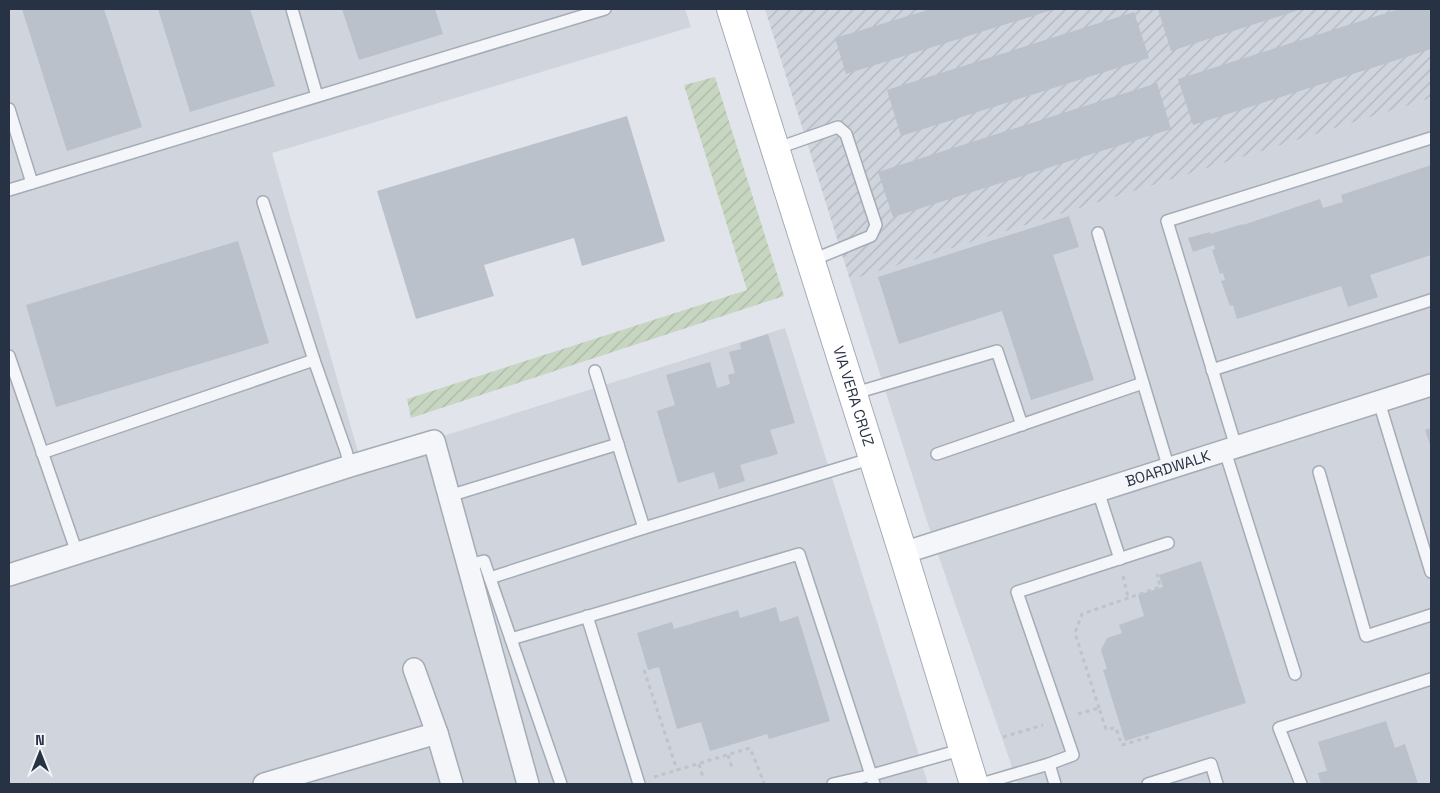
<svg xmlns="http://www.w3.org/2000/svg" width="1440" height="793" font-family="'Space Grotesk',sans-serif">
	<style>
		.built { fill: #cfd4dd }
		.industrial { fill: url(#industrial-furrows) }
		.garden { fill: url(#garden-furrows) }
		.building { fill: #bac1cb }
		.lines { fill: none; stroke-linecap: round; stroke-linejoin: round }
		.service-casing { stroke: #a5acb6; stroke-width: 14 }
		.minor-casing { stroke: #a5acb6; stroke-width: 24 }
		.secondary-casing { stroke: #a5acb6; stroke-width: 30 }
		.path { stroke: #bfc3ca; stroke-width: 3; stroke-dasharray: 4 4; stroke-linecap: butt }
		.service { stroke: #f4f6f9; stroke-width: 11 }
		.minor { stroke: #f4f6f9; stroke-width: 21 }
		.secondary { stroke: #fff; stroke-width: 28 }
		.labels { text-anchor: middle; stroke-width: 5; stroke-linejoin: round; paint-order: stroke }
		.street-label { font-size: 15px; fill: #273245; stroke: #f1f4f8 }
	</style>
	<defs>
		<pattern id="industrial-furrows" width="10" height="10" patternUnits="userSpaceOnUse" patternTransform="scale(1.25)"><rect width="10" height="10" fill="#cfd4dd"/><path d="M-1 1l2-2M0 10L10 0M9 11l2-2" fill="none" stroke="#b2b6bf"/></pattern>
		<pattern id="garden-furrows" width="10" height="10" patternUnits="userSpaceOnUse" patternTransform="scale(1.25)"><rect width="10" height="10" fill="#c7d6c1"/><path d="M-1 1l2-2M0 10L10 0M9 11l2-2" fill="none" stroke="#abb8a7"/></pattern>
	</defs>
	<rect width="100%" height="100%" fill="#e1e5eb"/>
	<g class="built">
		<path d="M9,9h676l6,18 -419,126 89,309 424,-134 143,456h-919z"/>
		<path d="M1431,98v686h-413l-84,-241 -84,-263z"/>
	</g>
	<path class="industrial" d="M765,9h666v89l-581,182z"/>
	<path class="garden" d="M715,77l69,219 -373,122 -4,-19 340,-109 -63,-205z"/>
	<g class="building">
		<path d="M22,9h82l38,118 -75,24z"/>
		<path d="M158,9h92l25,77 -85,26z"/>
		<path d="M342,9h93l8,25 -84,26z"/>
		<path d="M931,9h124l-209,65 -11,-36z"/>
		<path d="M1158,9h144l-131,42z"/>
		<path d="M1399,9h32v40l-238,76 -15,-46z"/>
		<path d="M1134,12l15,46 -248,78 -14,-46z"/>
		<path d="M1157,83l14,46 -278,88 -15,-45z"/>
		<path d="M627,116l38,125 -83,25 -8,-28 -90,27 10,31 -78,23 -39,-128z"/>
		<path d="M1431,165v90l-61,20 8,22 -30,10 -7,-21 -104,33 -4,-14 -3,1 -9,-25 4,-1 -2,-7 -3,1 -8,-24 3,-1 -1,-4 -21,7 -5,-14 22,-6v2l33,-10v1l77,-26 3,9 20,-6 -2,-7z"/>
		<path d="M1069,216l10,31 -26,8 41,125 -63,20 -29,-89 -103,33 -21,-67z"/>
		<path d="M238,241l31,102 -213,64 -30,-102z"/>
		<path d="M768,334l27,89 -25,7 8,24 -38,11 5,16 -26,8 -5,-17 -36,11 -21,-72 18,-6 -9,-30 44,-13 7,26 13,-4 -2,-9 7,-2 -6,-21 12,-3 -1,-6z"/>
		<path d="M1431,428v20l-6,-18z"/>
		<path d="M1201,561l45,142 -121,38 -22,-71 4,-1 -6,-19 6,-12 15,-5 -3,-8 25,-9 -6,-21 25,-8 -4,-12z"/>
		<path d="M776,607l4,15 18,-6 32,105 -61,18 -2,-5 -57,17 -9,-29 -24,7 -18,-62 -11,3 -11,-37 35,-11 2,7 64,-19 2,8z"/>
		<path d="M1386,721l9,27 10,-4 13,40h-97l-3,-11 9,-2 -9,-29z"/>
	</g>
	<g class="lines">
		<g class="service-casing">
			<g id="service">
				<path d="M292,9l25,87"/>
				<path d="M9,109l23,74"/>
				<path d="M775,149l63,-22 8,7 30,91 -5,11 -61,25"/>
				<path d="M9,190l596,-181"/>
				<path d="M263,202l51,158"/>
				<path d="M1098,233l71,236"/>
				<path d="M9,356l68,197"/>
				<path d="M1212,370l219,-70"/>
				<path d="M852,394l145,-43 25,74"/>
				<path d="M1379,402l52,170"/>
				<path d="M1236,447l-69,-226 264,-83"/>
				<path d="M1225,451l70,223"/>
				<path d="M42,453l272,-93 32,91 4,15"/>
				<path d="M937,454l206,-71"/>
				<path d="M1319,472l47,164 65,-21"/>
				<path d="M1098,491l22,68"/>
				<path d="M449,496l169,-52"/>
				<path d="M644,528l229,-70"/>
				<path d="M468,565l16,-4 77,223"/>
				<path d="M490,578l154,-50 -49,-157"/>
				<path d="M587,616l52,168"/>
				<path d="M511,639l288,-85 75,230"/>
				<path d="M1049,764l24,-9 -56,-163 151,-49"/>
				<path d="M833,784l39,-9 92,-26"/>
				<path d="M981,784l68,-20 6,20"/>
				<path d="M1148,784l63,-20 6,20"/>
				<path d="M1301,784l-22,-56 152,-49"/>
			</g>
		</g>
		<g class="minor-casing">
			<g id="minor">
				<path id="s1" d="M903,553l528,-168"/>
				<path d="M9,575l341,-109 84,-25 94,343"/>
				<path d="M414,669l23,64 15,51"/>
				<path d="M264,784l173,-51"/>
			</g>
		</g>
		<g class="secondary-casing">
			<g id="secondary">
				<path id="s2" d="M731,9l172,544 71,231"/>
			</g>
		</g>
		<g class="path">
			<path d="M1123,576l5,21"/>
			<path d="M644,670l33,100"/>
			<path d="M1099,708l-24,-75 7,-19 78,-27 -3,-13"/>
			<path d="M1078,714l21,-6 7,21 10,-1 6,17 27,-8"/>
			<path d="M1003,737l40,-12"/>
			<path d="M728,755l4,13"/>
			<path d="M699,764l4,14"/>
			<path d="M654,777l96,-29 14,35"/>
		</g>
		<use href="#service" class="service"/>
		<use href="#minor" class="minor"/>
		<use href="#secondary" class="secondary"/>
	</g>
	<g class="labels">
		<g class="street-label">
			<text dy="5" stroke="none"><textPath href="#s2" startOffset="406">VIA VERA CRUZ</textPath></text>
			<text dy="5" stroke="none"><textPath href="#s1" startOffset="278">BOARDWALK</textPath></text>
		</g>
	</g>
	<rect width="1440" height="793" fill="none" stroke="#273245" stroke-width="20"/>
	<g transform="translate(40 753)" stroke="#f1f4f8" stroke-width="4" paint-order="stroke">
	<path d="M0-4L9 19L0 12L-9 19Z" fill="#273245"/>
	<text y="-8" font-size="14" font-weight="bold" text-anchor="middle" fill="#273245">N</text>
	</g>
</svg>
